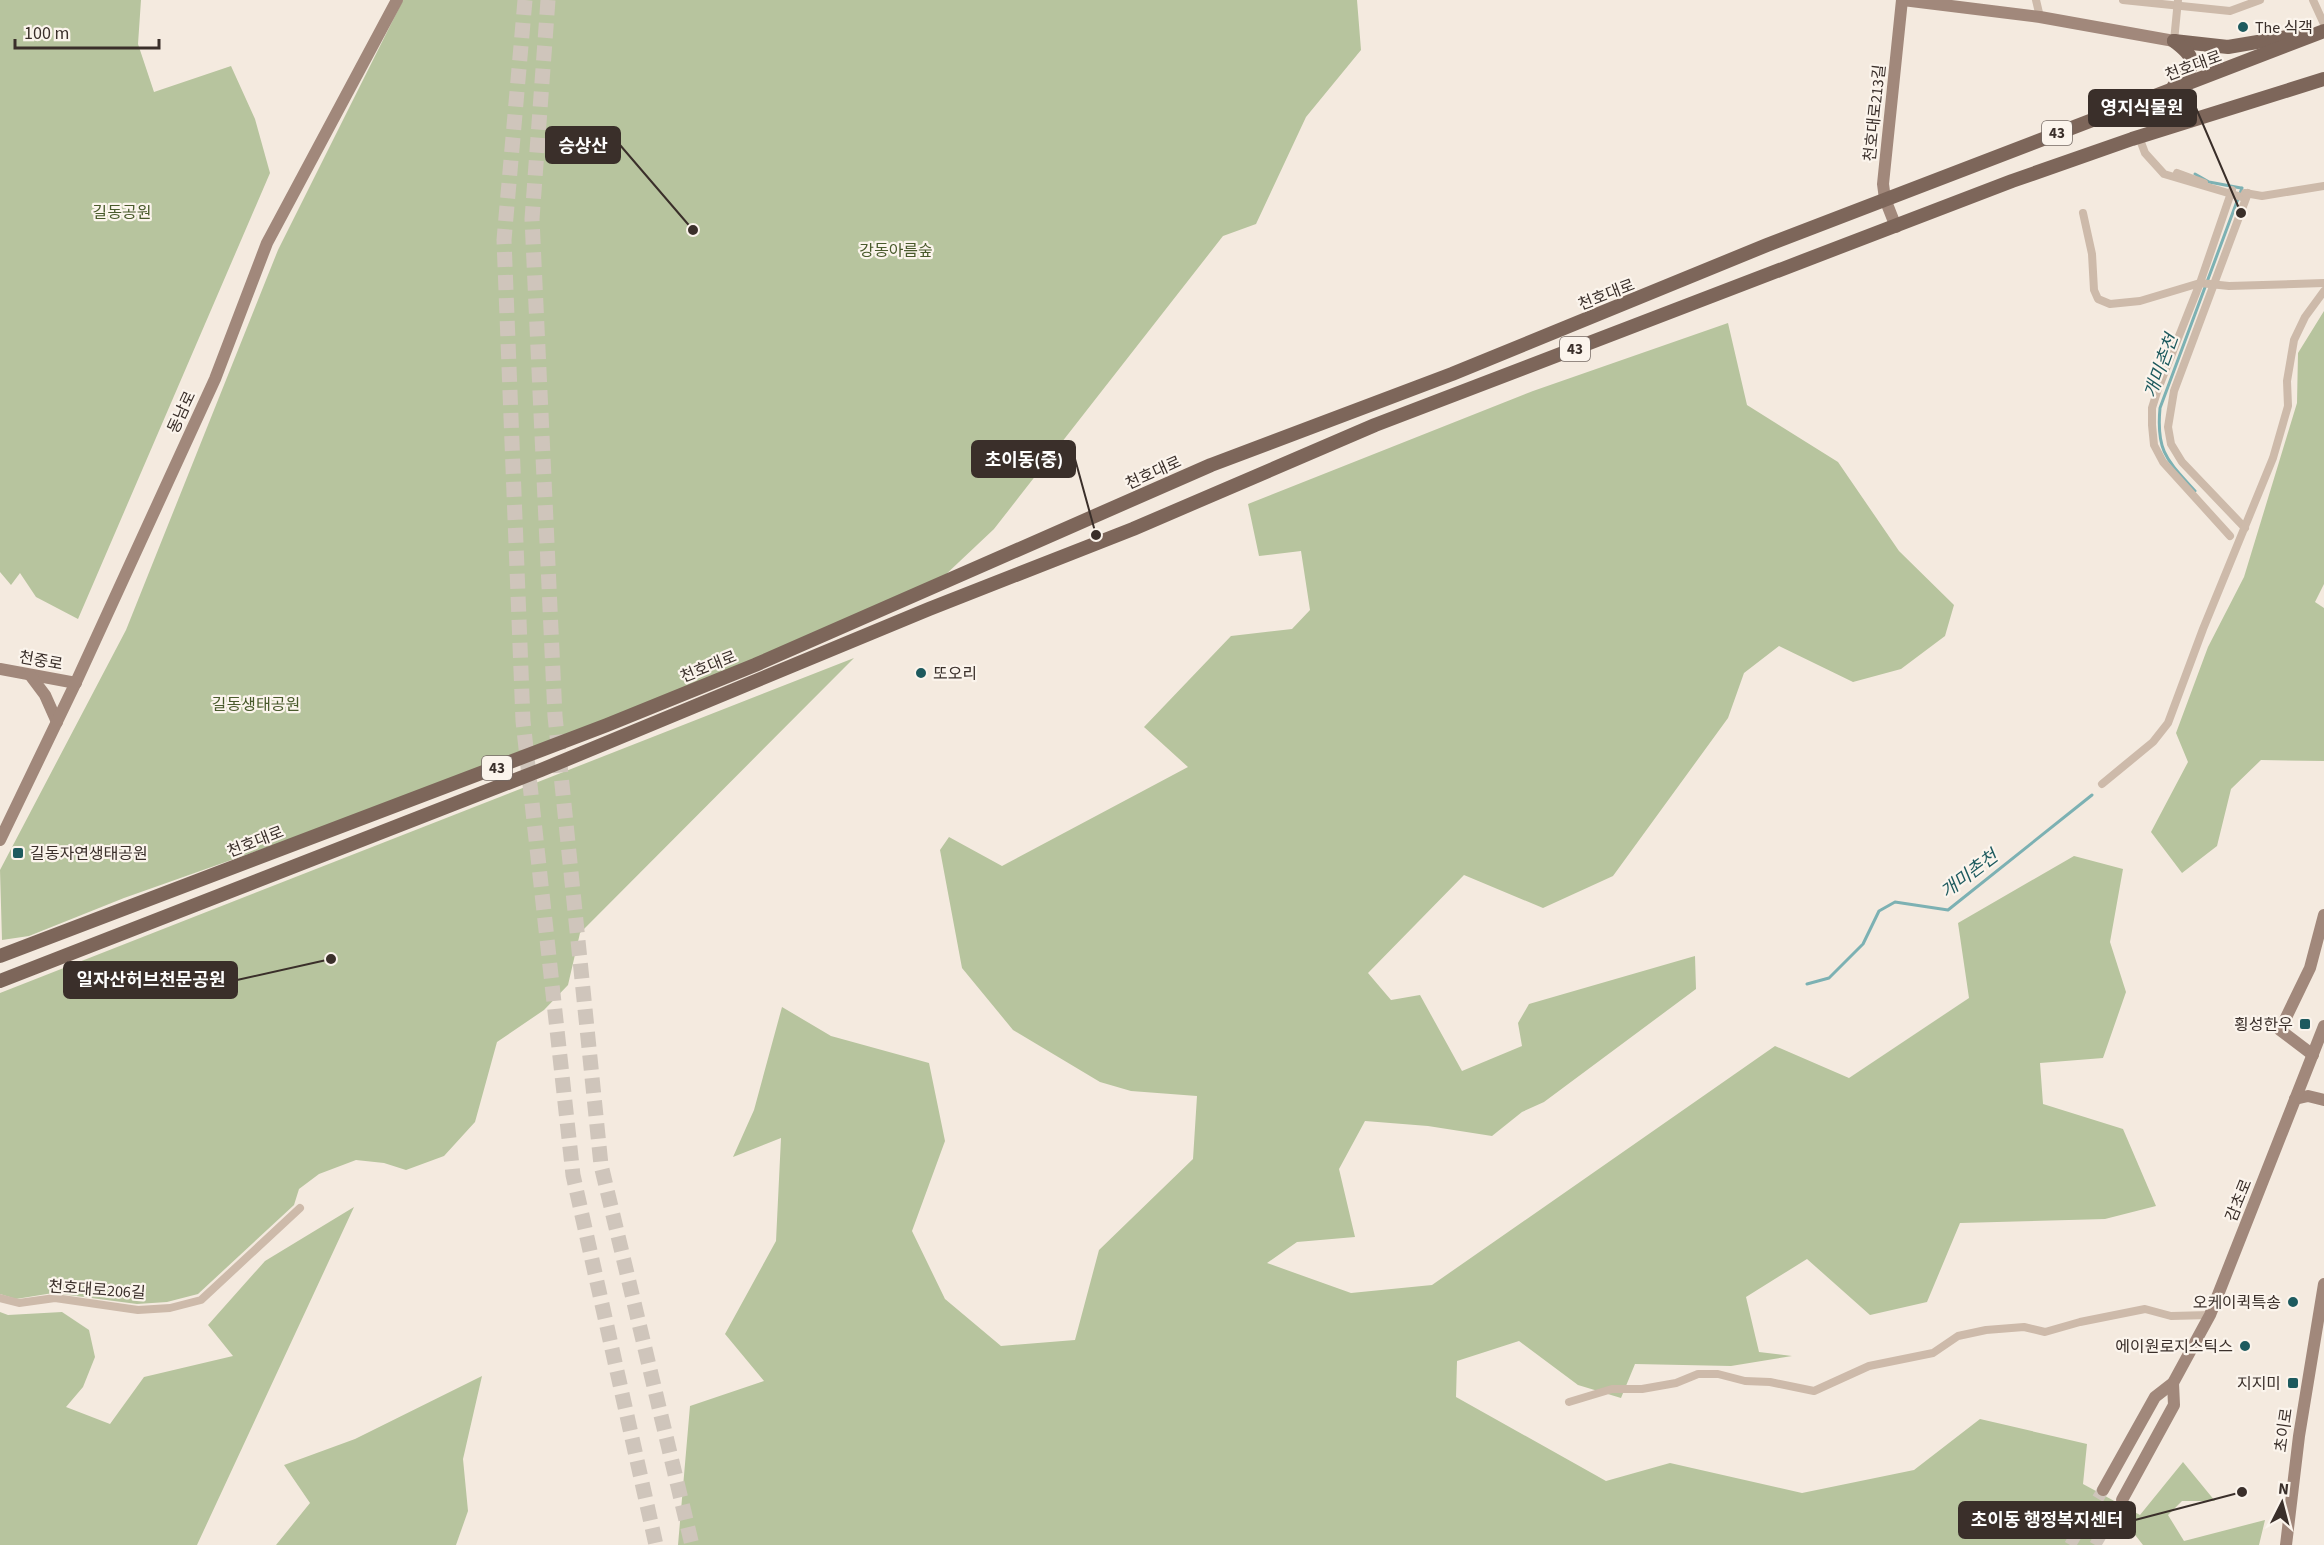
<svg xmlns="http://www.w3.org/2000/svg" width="2324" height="1545" font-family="'Source Sans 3','Noto Sans KR',sans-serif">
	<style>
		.green { fill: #b7c49e }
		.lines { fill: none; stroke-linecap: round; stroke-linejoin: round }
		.stream { stroke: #7cb1b3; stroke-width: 3 }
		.secondary-tunnel { stroke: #cfc5bb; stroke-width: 12; stroke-dasharray: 12 6; stroke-linecap: butt }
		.highway-tunnel { stroke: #cfc5bb; stroke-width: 15; stroke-dasharray: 15 8; stroke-linecap: butt }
		.street { stroke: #cdbaaa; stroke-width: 8 }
		.secondary { stroke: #a1887b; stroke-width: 12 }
		.primary { stroke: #7d665a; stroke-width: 14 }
		.poi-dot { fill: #1d5a5e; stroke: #fbf4ec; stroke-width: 2 }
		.labels { text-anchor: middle; stroke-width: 4.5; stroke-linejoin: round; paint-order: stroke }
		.shield { fill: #fbf4ec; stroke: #746a64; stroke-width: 1.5 }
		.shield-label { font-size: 15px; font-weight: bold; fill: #3a2f2a }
		.poi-label { font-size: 16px; fill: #3a2f2a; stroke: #fbf4ec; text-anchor: end }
		.street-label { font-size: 16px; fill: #3a2f2a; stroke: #fbf4ec }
		.park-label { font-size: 16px; fill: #495a2c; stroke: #fbf4ec }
		.water-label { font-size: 18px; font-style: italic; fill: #1d5a5e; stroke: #fbf4ec }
		.leader { fill: none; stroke: #3a2f2a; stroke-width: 2 }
		.callout-dot { fill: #3a2f2a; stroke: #fbf4ec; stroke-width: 2 }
		.callout { fill: #3a2f2a; stroke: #3a2f2a; stroke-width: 2 }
		.callout-label { font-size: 18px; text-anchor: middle; font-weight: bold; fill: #fff }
	</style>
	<rect width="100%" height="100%" fill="#f4eadf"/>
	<g class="green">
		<path d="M0,0h141l-3,44 16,48 77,-26 24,53 15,54 -192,446 -42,-22 -16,-24 -9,12 -11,-13z"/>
		<path d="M403,0h954l4,50 -55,67 -50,107 -33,12 -229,293 -70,66 -387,157 -413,146 -95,38 -27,4 -2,-70 126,-240 152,-380z"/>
		<path d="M2324,311v273l-9,18 9,6v153l-63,-1 -30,29 -14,57 -35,27 -31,-41 37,-70 -12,-29 32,-86 36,-70 53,-174 1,-50z"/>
		<path d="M1728,323l19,82 91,57 61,89 55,54 -9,31 -44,33 -48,13 -74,-36 -35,27 -16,45 -115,158 -70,32 -79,-33 -96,98 23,27 29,-5 42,76 60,-25 -4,-23 11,-19 166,-48 1,33 -152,113 -22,10 -30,24 -64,-10 -63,-5 -26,48 16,68 -58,5 -30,21 84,30 81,-8 343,-239 74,32 120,-80 -11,-75 116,-67 49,13 -13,73 16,50 -23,66 -63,5 3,41 80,25 33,77 -51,13 -145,4 -33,79 -57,13 -63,-56 -61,38 13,55 33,4 -61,10 -96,-2 -14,34 -43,-13 -59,-44 -62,20 -1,36 150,84 64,-18 132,30 112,-23 66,-51 107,25 -4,40 57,31 43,-53 32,39h-33l-14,14 16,26 81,-21 -6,25h-116l-18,-23 -31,13 7,10h-1423l12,-139 74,-25 -39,-47 51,-93 5,-103 -48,19 21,-47 28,-103 49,29 98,27 16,78 -33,90 33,68 56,47 74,-6 24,-90 94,-91 4,-63 -66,-5 -31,-9 -87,-52 -51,-62 -22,-118 9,-13 53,29 186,-99 -44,-40 87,-91 61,-7 18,-19 -9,-59 -42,5 -11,-52 285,-113z"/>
		<path d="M854,658l-274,275 -12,52 -24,25 -47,32 -22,80 -31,34 -38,14 -22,-7 -28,-3 -37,14 -20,15 -5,16 -96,89 -31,8 -30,2 -84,-11 -37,6 -16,-5v-301z"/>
		<path d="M354,1207l-157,338h-197v-233l8,3 54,-3 27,18 6,27 -12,30 -17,20 44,17 34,-47 89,-21 -25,-31 57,-64z"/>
		<path d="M482,1376l-19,83 5,52 -12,34h-180l34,-42 -26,-38 71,-26z"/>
	</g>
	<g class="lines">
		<g class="stream">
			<path d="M2195,174l14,8 32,6"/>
			<path d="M2195,491c-28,-31 -39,-39 -35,-83l82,-220"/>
			<path d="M1807,984l22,-6 34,-34 16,-33 16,-9 53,8 144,-115"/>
		</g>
		<g class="secondary-tunnel">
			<path d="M2070,1545l33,-55"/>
			<path d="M2095,1545l27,-45"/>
		</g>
		<g class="highway-tunnel">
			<path d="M525,0l-21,240 19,481 50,454 83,370"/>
			<path d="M548,0l-16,219 23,497 46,449 91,380"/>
		</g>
		<g class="street">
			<path d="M2036,0l4,17"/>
			<path d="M2123,0l107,11 30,-11"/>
			<path d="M2313,0l11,24"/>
			<path d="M2174,41l4,-41"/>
			<path d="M2139,137l6,16 19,21 81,24"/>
			<path d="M2177,173l27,10"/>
			<path d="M2245,193l17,3 62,-10"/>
			<path d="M2083,213l9,41 2,36 4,9 12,5 30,-3 60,-18 29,3 95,-3"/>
			<path d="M2245,528l-63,-66 -11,-18 -3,-17 6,-36 74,-198"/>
			<path d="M2230,536l-67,-74 -9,-17 -2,-20v-17l6,-19 42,-106 32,-93"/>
			<path d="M2102,784l51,-42 15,-19 35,-94 70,-171 15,-52 -1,-25 7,-41 11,-23 19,-26"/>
			<path d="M0,1298l19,5 36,-5 83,12 32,-2 31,-8 99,-92"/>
			<path d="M1569,1402l43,-13h30l34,-6 22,-9h20l27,7 25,1 44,9 55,-25 64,-13 25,-17 28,-6 38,-3 21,5 35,-10 65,-13 26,7 39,-1"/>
		</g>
		<g class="secondary">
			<path d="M1903,0l137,17 134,24"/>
			<path d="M1896,227l-11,-28 -2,-15 19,-184"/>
			<path d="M0,669l76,14"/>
			<path d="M30,675l15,20 12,27"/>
			<path d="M0,840l77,-160 138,-301 52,-136 130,-243"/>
			<path d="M2313,1055l-33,-25 30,-62 14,-53"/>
			<path d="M2295,1099l13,-3 16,4"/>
			<path d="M2103,1490l52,-93 18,-14 37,-68 114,-289"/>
			<path d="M2122,1500l52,-95 -1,-22"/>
			<path d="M2286,1545l13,-109 25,-152"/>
		</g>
		<g class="primary">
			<path d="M2174,41l54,6 76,-13"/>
			<path d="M2174,41c25,19 22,25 0,45"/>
			<path d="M0,956l607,-231 148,-60 456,-200 241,-91 315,-129 557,-214"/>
			<path d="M0,981l541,-211 388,-161 204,-80 242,-104 637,-244 120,-42 192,-60"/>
		</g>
	</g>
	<g class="poi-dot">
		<circle cx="2243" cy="27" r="6"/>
		<circle cx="921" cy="673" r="6"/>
		<rect x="12" y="847" width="12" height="12" rx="3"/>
		<rect x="2299" y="1018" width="12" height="12" rx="3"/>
		<circle cx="2293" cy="1302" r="6"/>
		<circle cx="2245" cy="1346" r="6"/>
		<rect x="2287" y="1377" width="12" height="12" rx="3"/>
	</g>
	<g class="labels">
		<g class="shield">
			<rect x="2042" y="121" width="30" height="24" rx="4.5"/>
			<rect x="1560" y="337" width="30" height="24" rx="4.5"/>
			<rect x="482" y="756" width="30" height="24" rx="4.5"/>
		</g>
		<g class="shield-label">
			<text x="2057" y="138">43</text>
			<text x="1575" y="354">43</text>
			<text x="497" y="773">43</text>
		</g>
		<g class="poi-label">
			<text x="2255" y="33" text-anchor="start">The 식객</text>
			<text x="933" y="679" text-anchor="start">또오리</text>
			<text x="30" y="859" text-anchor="start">길동자연생태공원</text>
			<text x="2293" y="1030">횡성한우</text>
			<text x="2281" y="1308">오케이퀵특송</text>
			<text x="2233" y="1352">에이원로지스틱스</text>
			<text x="2281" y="1389">지지미</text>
		</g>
		<g class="street-label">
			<text transform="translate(2193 65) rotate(-20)" y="6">천호대로</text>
			<text transform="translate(1874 113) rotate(-84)" y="6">천호대로213길</text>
			<text transform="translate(1606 294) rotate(-21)" y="6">천호대로</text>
			<text transform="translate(181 412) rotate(-65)" y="6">동남로</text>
			<text transform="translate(1153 472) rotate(-24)" y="6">천호대로</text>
			<text transform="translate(41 660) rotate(10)" y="6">천중로</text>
			<text transform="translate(708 666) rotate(-22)" y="6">천호대로</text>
			<text transform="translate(255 841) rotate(-21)" y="6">천호대로</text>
			<text transform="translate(2238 1200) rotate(-68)" y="6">감초로</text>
			<text transform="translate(97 1289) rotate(4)" y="6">천호대로206길</text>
			<text transform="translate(2283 1430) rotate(-82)" y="6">초이로</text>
		</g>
		<g class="park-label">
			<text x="122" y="218">길동공원</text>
			<text x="896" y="256">강동아름숲</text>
			<text x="256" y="710">길동생태공원</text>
		</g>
		<g class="water-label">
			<text transform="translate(2161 366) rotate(-70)" y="6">개미촌천</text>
			<text transform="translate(1969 874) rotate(-37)" y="6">개미촌천</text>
		</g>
	</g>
	<path class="leader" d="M2241 213L2196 108M693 230L620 145M1096 535L1075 459M331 959L237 980M2242 1492L2135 1520"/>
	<g class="callout-dot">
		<circle cx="2241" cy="213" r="6"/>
		<circle cx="693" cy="230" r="6"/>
		<circle cx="1096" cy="535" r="6"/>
		<circle cx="331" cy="959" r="6"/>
		<circle cx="2242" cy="1492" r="6"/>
	</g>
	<g class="callout">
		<rect x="2089" y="90" width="107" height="36" rx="6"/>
		<rect x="546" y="127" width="74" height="36" rx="6"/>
		<rect x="972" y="441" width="103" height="36" rx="6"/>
		<rect x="64" y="962" width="173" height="36" rx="6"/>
		<rect x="1959" y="1502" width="176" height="36" rx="6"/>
	</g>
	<g class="callout-label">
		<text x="2142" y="114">영지식물원</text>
		<text x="583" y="152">승상산</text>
		<text x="1024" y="466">초이동(중)</text>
		<text x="151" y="986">일자산허브천문공원</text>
		<text x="2047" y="1526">초이동 행정복지센터</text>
	</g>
	<g transform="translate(2282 1503) rotate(6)" stroke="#fbf4ec" stroke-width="4.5" paint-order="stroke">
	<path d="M0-4.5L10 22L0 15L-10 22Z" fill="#3a2f2a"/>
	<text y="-9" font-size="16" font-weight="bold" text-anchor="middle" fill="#3a2f2a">N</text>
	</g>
	<path d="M15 39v9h144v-9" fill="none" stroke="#3a2f2a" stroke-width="3"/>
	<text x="24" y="39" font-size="18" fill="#3a2f2a" stroke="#fbf4ec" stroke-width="4.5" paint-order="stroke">100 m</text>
</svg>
